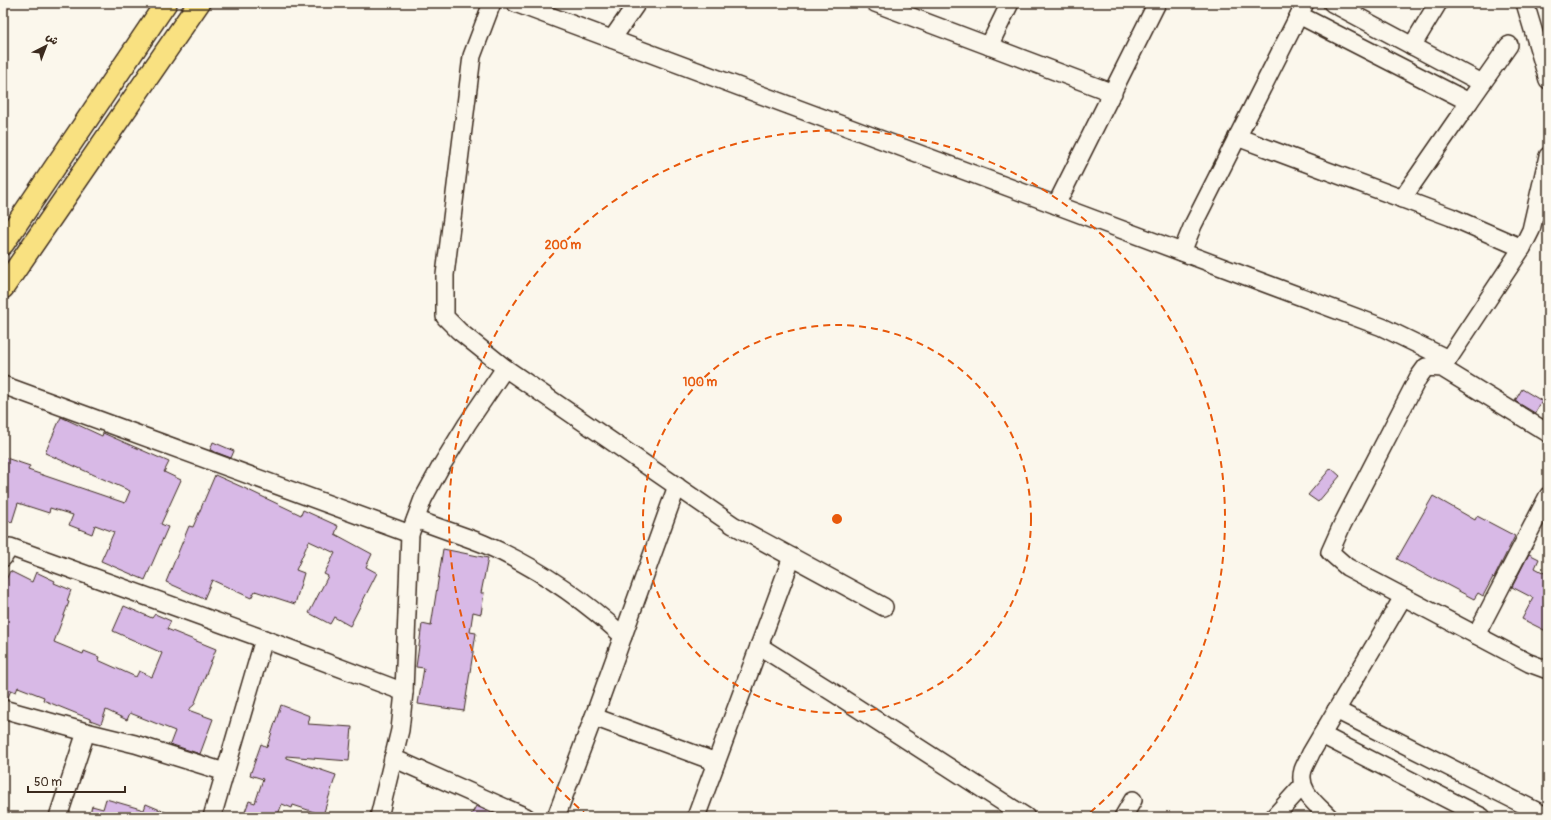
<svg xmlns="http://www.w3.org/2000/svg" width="1551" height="820" font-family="Pangolin,'Playpen Sans Arabic',sans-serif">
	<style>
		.building { fill: #d8b9e6; stroke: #3b2a1e }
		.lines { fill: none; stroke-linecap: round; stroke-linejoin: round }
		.minor-casing { stroke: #3b2a1e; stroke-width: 20 }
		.major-casing { stroke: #3b2a1e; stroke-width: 24 }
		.minor { stroke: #fbf7ec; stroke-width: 17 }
		.major { stroke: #f9e181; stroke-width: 21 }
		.ring { fill: none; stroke: #e8590c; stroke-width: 2; stroke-dasharray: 7 5 }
		.centre { fill: #e8590c; stroke: #fbf7ec; stroke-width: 2 }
		.ring-label { font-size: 12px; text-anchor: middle; font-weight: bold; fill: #e8590c; stroke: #fbf7ec; stroke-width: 3; stroke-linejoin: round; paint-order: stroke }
	</style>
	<rect width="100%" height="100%" fill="#fbf7ec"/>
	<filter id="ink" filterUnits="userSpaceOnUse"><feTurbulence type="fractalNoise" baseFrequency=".025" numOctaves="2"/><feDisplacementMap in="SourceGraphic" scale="8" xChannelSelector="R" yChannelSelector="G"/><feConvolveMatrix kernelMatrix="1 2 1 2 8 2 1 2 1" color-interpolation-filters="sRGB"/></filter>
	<g filter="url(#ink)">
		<g class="building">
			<path d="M1522,389l20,12 -7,12 -20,-12z"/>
			<path d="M61,417l41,19 1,-3 66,29 -5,10 17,8 -20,44 7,3 -23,53 -44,-19 13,-29 -19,-7 -3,9 -23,-9 4,-10 -23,-7 -1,5 -31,-10 -6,19 -9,-3v-62l27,9 -2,4 97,33 5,-12 -85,-38z"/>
			<path d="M213,442l21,9 -3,7 -21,-8z"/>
			<path d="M1331,468l9,8 -22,26 -10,-7z"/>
			<path d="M215,475l27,12 59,28 2,-5 35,16 -3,8 37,20 -6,13 11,6 -27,53 -16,-9 -4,7 -21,-11 19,-37 -4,-2 11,-21 -26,-12 -13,29 8,3 -9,31 -40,-13 -4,7 -39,-18 -8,19 -38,-17 23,-56 4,1z"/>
			<path d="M1433,496l42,24 2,-4 38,20 -21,42 -1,-1 -10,19 -5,-3 -4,6 -40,-21 -1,1 -36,-20z"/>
			<path d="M443,549l45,9 -7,35h3l-3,21 -8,-2 -3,20 6,1 -12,78 -46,-7 6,-36 -8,-1 2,-14 4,-29 9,2z"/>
			<path d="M1529,554l10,5 -4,9 13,7v57l-26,-13 11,-21 -21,-11z"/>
			<path d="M10,571l22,11 4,-10 19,9 -1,2 17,7 -4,11 2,1 -15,40 29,12 1,-3 15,6 -1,3 38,17 3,-6 13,6 10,-24 -49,-22 11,-25 28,12 3,-4 16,7 -4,8 49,20 -22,56 -6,5 25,9 -13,35 -30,-10 5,-13 -45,-18 -3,7 -21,-10 -5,14 -11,-4v-1l-47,-19 1,-3 -26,-10 -2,5 -5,-2 -4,10 -4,-1v-113z"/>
			<path d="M281,705l29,11 -2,8 44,3 -3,34 -63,-5v2l50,17 -13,40 -30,-10 -1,3 -10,-4 -5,13h-34l6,-16 6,2 8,-24 -13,-4 11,-31 6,3z"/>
			<path d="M106,799l38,11 2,-6 31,13h-88l3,-11 11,3z"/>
			<path d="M476,806l25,11h-31z"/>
		</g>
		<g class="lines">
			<g class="minor-casing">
				<g id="minor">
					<path d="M515,3l541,202"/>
					<path d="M875,3l114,43 21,-43"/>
					<path d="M1157,3l-101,202 326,122 66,32"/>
					<path d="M1332,3l150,80"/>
					<path d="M1525,3l23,77"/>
					<path d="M1299,15l170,87 40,-57"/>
					<path d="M612,39l25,-36"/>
					<path d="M989,46l124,47"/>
					<path d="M1412,46l26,-43"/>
					<path d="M1237,137l214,80 71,31"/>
					<path d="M1402,199l67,-97"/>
					<path d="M1182,252l11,-27 112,-222"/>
					<path d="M1443,367l79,-119 9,-18 17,-74"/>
					<path d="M505,368l228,157 151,82"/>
					<path d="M3,385l407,149"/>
					<path d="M1548,433l-106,-65 -16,-1 -8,11 -76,147 -12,27 17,15 182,96 19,7"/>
					<path d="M416,519c22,9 46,16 68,25 51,22 99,55 139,92"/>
					<path d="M3,558l7,-11 254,92 140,53"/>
					<path d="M1476,635l72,-139"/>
					<path d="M759,646l75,47 192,124"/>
					<path d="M3,709l83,23 -28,85"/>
					<path d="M1336,710l212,107"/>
					<path d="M594,717l122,45"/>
					<path d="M86,732l49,12 90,28"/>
					<path d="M1322,735l160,82"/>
					<path d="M393,758l133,59"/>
					<path d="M212,817l52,-178"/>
					<path d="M379,817l21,-87 4,-38 6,-158 13,-35 17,-31 27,-44 38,-56 -46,-37 -14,-14v-42l27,-219 20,-53"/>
					<path d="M556,817l41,-109 80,-222"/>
					<path d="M696,817l96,-260"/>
					<path d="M1123,817l10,-17"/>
					<path d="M1274,817l28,-31"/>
					<path d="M1329,817c-13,-13 -32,-27 -26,-47 2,-6 6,-12 8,-17l92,-156"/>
				</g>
			</g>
			<g class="major-casing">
				<g id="major">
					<path d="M3,244l163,-241"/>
					<path d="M3,288l196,-285"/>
				</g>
			</g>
			<use href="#minor" class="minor"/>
			<use href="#major" class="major"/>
		</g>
	</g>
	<g class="ring">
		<circle cx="837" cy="519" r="194"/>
		<path d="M588 816A388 388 0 1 1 1086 816"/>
	</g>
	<circle cx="837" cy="519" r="6" class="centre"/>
	<g class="ring-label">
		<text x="563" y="249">200 m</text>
		<text x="700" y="386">100 m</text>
	</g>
	<rect width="1551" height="820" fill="none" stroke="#fbf7ec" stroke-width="16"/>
	<rect x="8" y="8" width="1535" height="804" fill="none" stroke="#3b2a1e" stroke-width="1.5" filter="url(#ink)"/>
	<g transform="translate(46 46) rotate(42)" stroke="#fbf7ec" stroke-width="3" paint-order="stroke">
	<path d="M0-3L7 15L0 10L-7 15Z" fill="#3b2a1e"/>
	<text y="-6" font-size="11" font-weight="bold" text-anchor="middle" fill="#3b2a1e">ش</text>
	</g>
	<path d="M28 786v6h97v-6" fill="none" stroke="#3b2a1e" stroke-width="2"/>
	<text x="34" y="786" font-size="12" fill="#3b2a1e" stroke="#fbf7ec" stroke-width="3" paint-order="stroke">50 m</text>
</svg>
